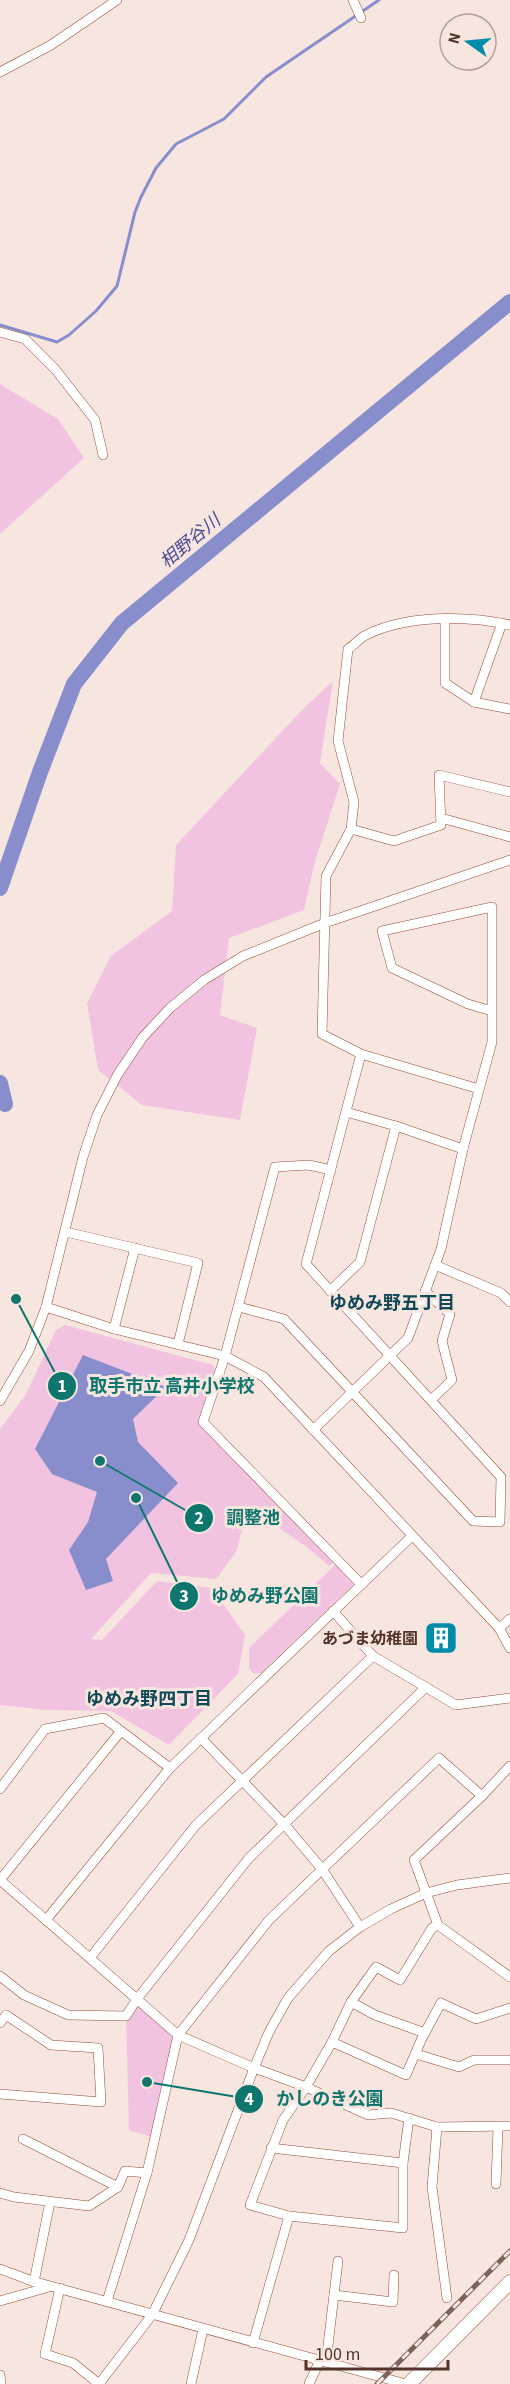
<svg xmlns="http://www.w3.org/2000/svg" width="510" height="2384" font-family="'Source Sans 3','Noto Sans JP',sans-serif">
	<style>
		.green { fill: #f1c3e0 }
		.water { fill: #888dcc }
		.lines { fill: none; stroke-linecap: round; stroke-linejoin: round }
		.stream { stroke: #888dcc; stroke-width: 3 }
		.river { stroke: #888dcc; stroke-width: 16 }
		.minor-casing { stroke: #934d34; stroke-width: 10 }
		.highway-casing { stroke: #934d34; stroke-width: 15 }
		.minor { stroke: #fff; stroke-width: 9 }
		.highway { stroke: #fff; stroke-width: 14 }
		.rail-casing { stroke: #7f6359; stroke-width: 5 }
		.rail { stroke: #f7e6e0; stroke-width: 3; stroke-dasharray: 9; stroke-linecap: butt }
		.labels { text-anchor: middle; stroke-width: 6; stroke-linejoin: round; paint-order: stroke }
		.poi-label { font-size: 16px; font-weight: bold; fill: #543428; stroke: #f7e6e0; text-anchor: end }
		.water-label { font-size: 18px; font-style: italic; fill: #494996; stroke: #f7e6e0 }
		.neighbourhood-label { font-size: 18px; font-weight: bold; fill: #114857; stroke: #f7e6e0 }
		.leader { fill: none; stroke: #0f766e; stroke-width: 2 }
		.callout-dot { fill: #0f766e; stroke: #f7e6e0; stroke-width: 2 }
		.mark-label { font-size: 18px; text-anchor: middle; font-weight: bold; fill: #fff }
		.callout-label { font-size: 18px; text-anchor: middle; font-weight: bold; fill: #0f766e; stroke: #f7e6e0; stroke-width: 6; stroke-linejoin: round; paint-order: stroke }
	</style>
	<rect width="100%" height="100%" fill="#f7e6e0"/>
	<g class="green">
		<path d="M0,384l58,35 26,39 -84,76z"/>
		<path d="M333,681l-13,82 20,21 -26,81 -10,45 -75,28 -9,77 37,13 -17,92 -98,-15 -44,-35 -11,-67 24,-47 61,-45 4,-66 125,-134z"/>
		<path d="M65,1325l148,40 2,4 -15,55 133,139 -4,3 -21,-18 -45,-31 -28,2 7,10 -6,23 -20,27 -65,-6 -60,66 11,1 55,-59 55,7 33,47 -7,39 -69,71 -58,-34 -64,-1 -47,-5v-276l25,-33 31,-66z"/>
		<path d="M336,1564l17,17 -1,5 -91,87h-8l-4,-5v-20z"/>
		<path d="M137,1999l41,36 -23,103 -26,-8 -3,-114z"/>
	</g>
	<path class="water" d="M83,1355l83,32 -33,32 5,23 40,41 -72,76 7,22 -27,9 -17,-40 19,-28 9,-30 -45,-18 -17,-25z"/>
	<g class="lines">
		<path class="stream" d="M0,325l57,17 12,-7 27,-24 21,-25 18,-74 6,-15 15,-29 20,-24 48,-25 42,-42 113,-77"/>
		<g class="river">
			<path d="M0,888l40,-116 34,-88 48,-61 388,-321"/>
			<path d="M0,1083l5,21"/>
		</g>
		<g class="minor-casing">
			<g id="minor">
				<path d="M353,0l8,18"/>
				<path d="M0,72l51,-27 66,-45"/>
				<path d="M0,332l25,7 30,30 40,51 8,35"/>
				<path d="M445,618v65l29,19 36,7"/>
				<path d="M474,702l28,-79"/>
				<path d="M441,818l69,19"/>
				<path d="M351,829l43,12 47,-16 -2,-50 71,17"/>
				<path d="M479,1089l-118,-35 -39,-20 4,-158 25,-47 3,-27 -16,-61 10,-92c6,-4 12,-11 18,-14 40,-20 101,-20 144,-10"/>
				<path d="M346,1112l50,14 67,23"/>
				<path d="M331,1170l-22,-5 -34,2 -50,189 -22,66 157,161"/>
				<path d="M66,1232l132,31 -20,81"/>
				<path d="M435,1265l66,28 9,9"/>
				<path d="M330,1291l30,-29 36,-136"/>
				<path d="M425,1291l25,23 -8,27 10,39 -21,20"/>
				<path d="M46,1307l68,22 111,27 39,21 235,251 11,20"/>
				<path d="M239,1307l45,12 189,202 27,1 1,-45 -195,-213 55,-210"/>
				<path d="M114,1329l21,-81"/>
				<path d="M0,1401l29,-50 17,-44 37,-150 14,-42 21,-41 25,-37 27,-29 34,-28 39,-24 82,-33 185,-63"/>
				<path d="M313,1430l95,-92 33,-89 22,-100 29,-107v-135l-110,24 10,37 76,36 24,7"/>
				<path d="M333,1611l40,45 83,49 54,-7"/>
				<path d="M499,1628l11,-9"/>
				<path d="M201,1738l83,86 38,45 38,58"/>
				<path d="M510,1766l-28,30 -68,64 24,65 72,52"/>
				<path d="M0,1789l45,-60 59,-11 66,50"/>
				<path d="M0,1880l178,155 76,33 52,19 62,28 23,-2 46,14 73,-1"/>
				<path d="M0,1880l121,-149"/>
				<path d="M46,1920l124,-152 242,-232"/>
				<path d="M90,1958l106,-133 177,-169"/>
				<path d="M0,1976l24,19 44,20 58,1 11,-17 112,-141 177,-171"/>
				<path d="M351,2002l25,-35 24,13 32,-52 6,-3"/>
				<path d="M0,2023l6,-8 45,30 47,3 3,54 -101,-8"/>
				<path d="M332,2042l19,-40 24,13 50,18"/>
				<path d="M416,2054l43,13 15,-7h36"/>
				<path d="M437,2127l-5,60 15,111"/>
				<path d="M23,2139l95,48"/>
				<path d="M271,2148l132,15"/>
				<path d="M496,2184l2,-57"/>
				<path d="M0,2193l14,4 75,9 29,-19 7,-16 22,2"/>
				<path d="M289,2216l-39,-11 33,-85 23,-33 26,-45 74,33 16,-37 19,-35 35,16 34,-11"/>
				<path d="M0,2269l32,12 374,103"/>
				<path d="M34,2282l16,-80"/>
				<path d="M60,2288l-15,66 28,9 26,21 53,-69 37,-75 65,-172 15,-36 19,-34 41,-47 31,-24 31,-18 35,-16 31,-8 53,-7"/>
				<path d="M334,2295l59,7 1,-27"/>
				<path d="M0,2301l49,-14"/>
				<path d="M107,2301l40,-128 31,-138 91,-115 170,-162 43,38"/>
				<path d="M253,2343l36,-127 114,12v-65l6,-45"/>
				<path d="M326,2362l12,-101"/>
				<path d="M0,2375l1,9"/>
				<path d="M191,2384l12,-55"/>
				<path d="M309,2384l11,-24"/>
			</g>
		</g>
		<g class="highway-casing">
			<path id="highway" d="M409,2384l101,-102"/>
		</g>
		<use href="#minor" class="minor"/>
		<use href="#highway" class="highway"/>
		<g class="rail-casing">
			<path id="rail" d="M377,2384l133,-133"/>
		</g>
		<use href="#rail" class="rail"/>
	</g>
	<defs>
		<g id="building-square" transform="scale(1.725)"><rect x="-9" y="-9" width="18" height="18" rx="4" fill="#008ba9" stroke="#f7e6e0"/><path d="M-4-6H4V6H1V3H-1V6H-4ZM-2.5-4.3h1.7v1.8h-1.7ZM.8-4.3h1.7v1.8H.8ZM-2.5-1h1.7V.8h-1.7ZM.8-1h1.7V.8H.8Z" fill="#fff"/></g>
	</defs>
	<g fill-rule="evenodd">
		<use href="#building-square" x="441" y="1638"/>
	</g>
	<g class="labels">
		<g class="poi-label">
			<text x="418" y="1644">あづま幼稚園</text>
		</g>
		<g class="water-label">
			<text transform="translate(190 541) rotate(-40)" y="6">相野谷川</text>
		</g>
		<g class="neighbourhood-label">
			<text x="392" y="1309">ゆめみ野五丁目</text>
			<text x="149" y="1705">ゆめみ野四丁目</text>
		</g>
	</g>
	<path class="leader" d="M16 1299L62 1386M100 1461L199 1518M136 1498L184 1596M147 2082L249 2099"/>
	<g class="callout-dot">
		<circle cx="16" cy="1299" r="6"/>
		<circle cx="100" cy="1461" r="6"/>
		<circle cx="136" cy="1498" r="6"/>
		<circle cx="147" cy="2082" r="6"/>
		<circle cx="62" cy="1386" r="15"/>
		<circle cx="199" cy="1518" r="15"/>
		<circle cx="184" cy="1596" r="15"/>
		<circle cx="249" cy="2099" r="15"/>
	</g>
	<g class="mark-label">
		<text x="62" y="1392">1</text>
		<text x="199" y="1524">2</text>
		<text x="184" y="1602">3</text>
		<text x="249" y="2105">4</text>
	</g>
	<g class="callout-label">
		<text x="172" y="1392">取手市立 高井小学校</text>
		<text x="253" y="1524">調整池</text>
		<text x="265" y="1602">ゆめみ野公園</text>
		<text x="330" y="2105">かしのき公園</text>
	</g>
	<g transform="translate(468 42) rotate(285)"><circle r="28" fill="#f7e6e0" stroke="#b69f96" stroke-width="1.5"/>
	<path d="M0-4.5L10 22L0 15L-10 22Z" fill="#008ba9"/>
	<text y="-9" font-size="16" font-weight="bold" text-anchor="middle" fill="#543428">N</text>
	</g>
	<path d="M306 2360v9h142v-9" fill="none" stroke="#543428" stroke-width="3"/>
	<text x="315" y="2360" font-size="18" fill="#543428" stroke="#f7e6e0" stroke-width="4.5" paint-order="stroke">100 m</text>
</svg>
